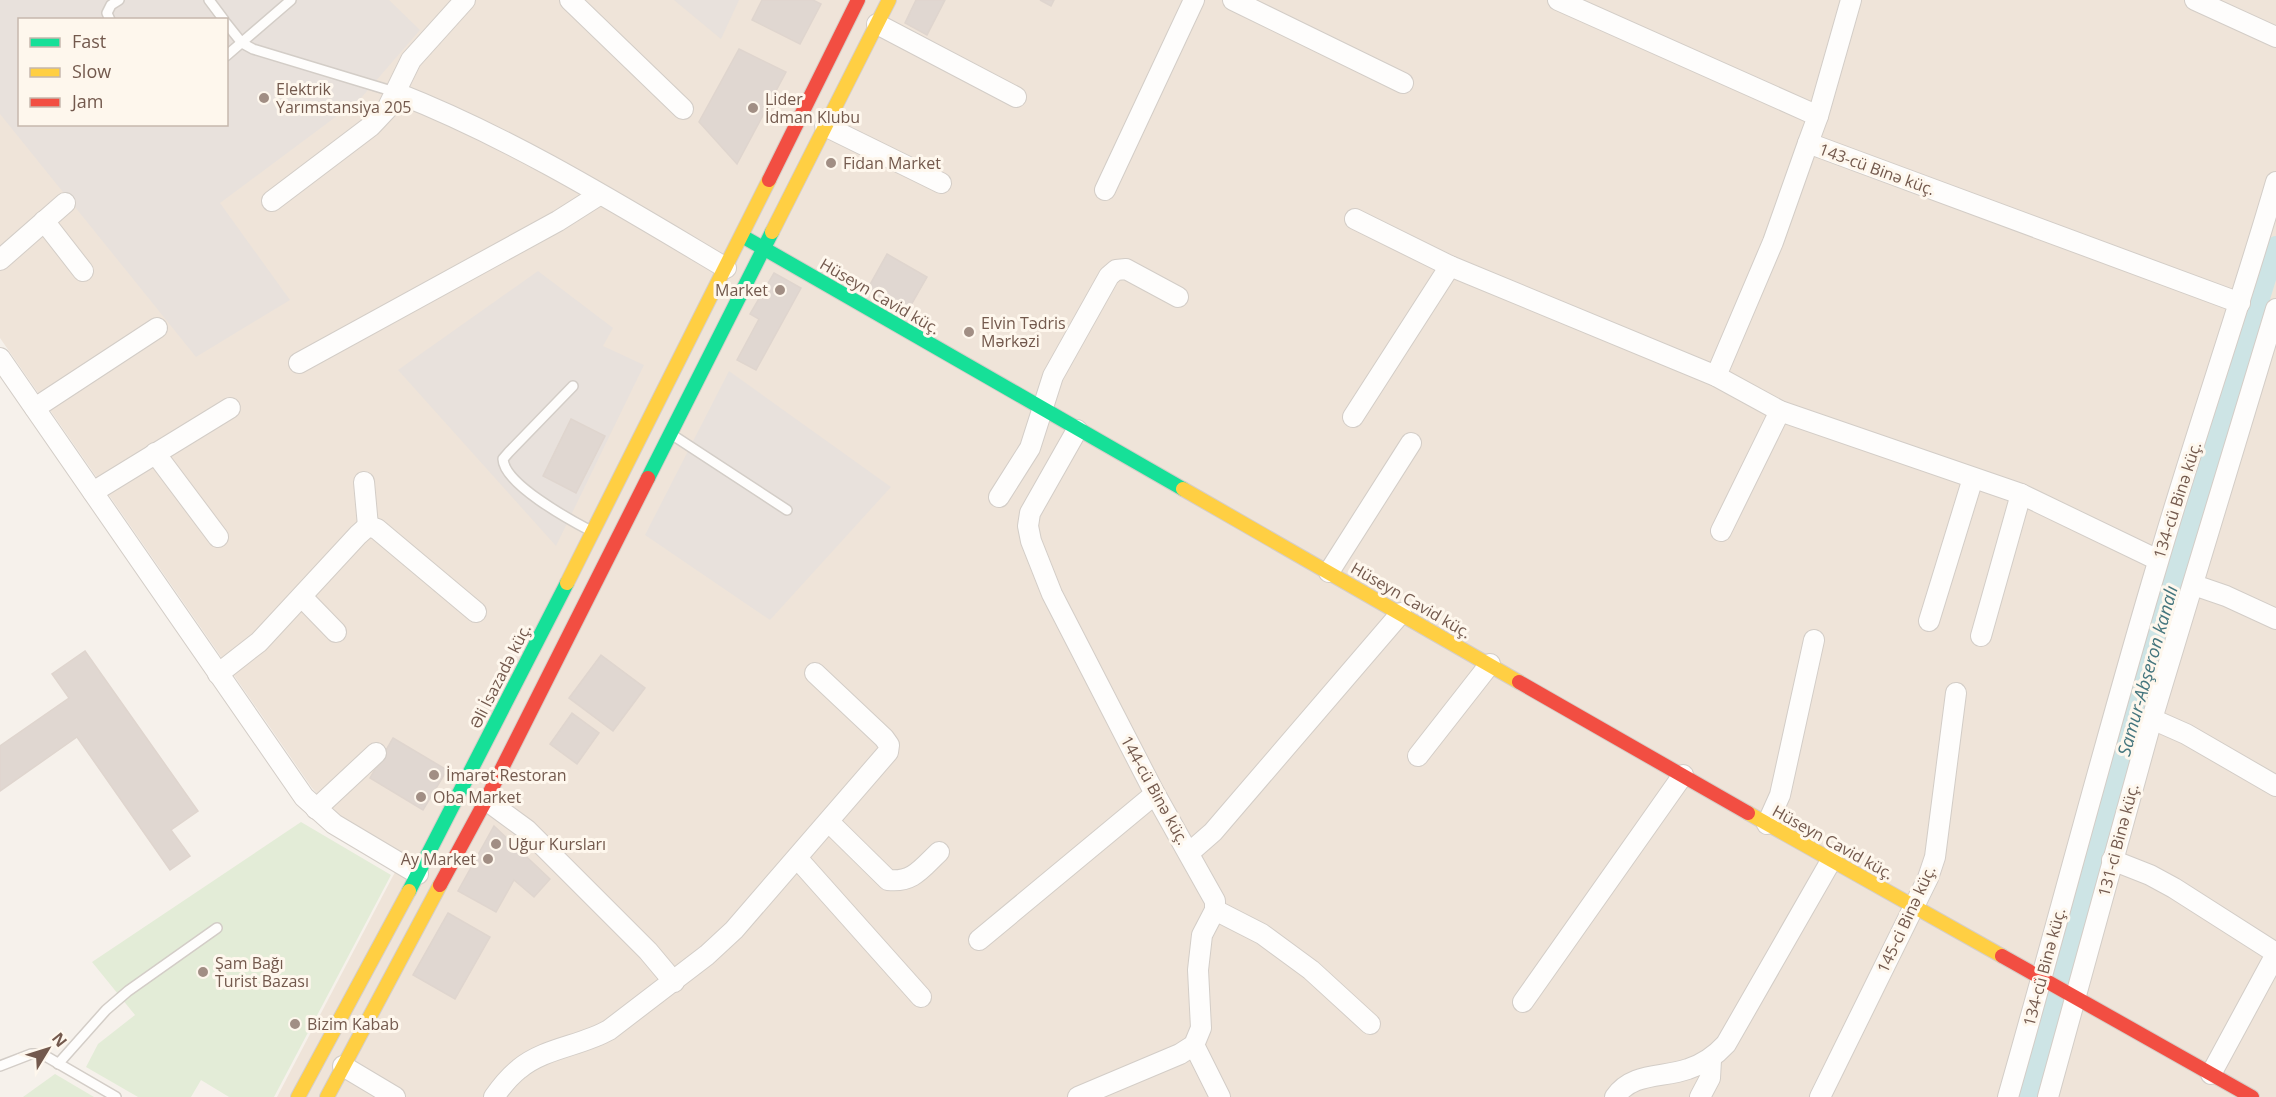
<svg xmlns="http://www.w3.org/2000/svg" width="2276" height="1097" font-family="'Open Sans',sans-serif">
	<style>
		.residential { fill: #efe4d9; fill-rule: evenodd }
		.industrial { fill: #e8e1dc; fill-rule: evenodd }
		.green { fill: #e3ecd7 }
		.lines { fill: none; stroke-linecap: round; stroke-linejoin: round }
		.canal { stroke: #cde4e5; stroke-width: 20 }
		.building { fill: #e0d7d1; stroke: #dfd5ce; stroke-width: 1.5 }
		.lane-casing { stroke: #d3cdc7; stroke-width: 12 }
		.street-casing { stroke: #d3cdc7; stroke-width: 22 }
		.fast-casing { stroke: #d5cec8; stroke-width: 16 }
		.slow-casing { stroke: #d5cec8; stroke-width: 16 }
		.jam-casing { stroke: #d5cec8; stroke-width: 16 }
		.lane { stroke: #fefdfc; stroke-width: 9 }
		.street { stroke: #fefdfc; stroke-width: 20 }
		.fast { stroke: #16e098; stroke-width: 14 }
		.slow { stroke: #ffcf43; stroke-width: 14 }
		.jam { stroke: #f24e42; stroke-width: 14 }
		.poi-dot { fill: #a18e84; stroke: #fef7ed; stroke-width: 2 }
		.labels { text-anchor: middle; stroke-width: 6; stroke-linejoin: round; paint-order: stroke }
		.poi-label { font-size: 16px; fill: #73594d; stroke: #fef7ed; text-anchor: start }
		.street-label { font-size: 16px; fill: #73594d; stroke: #fef7ed }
		.water-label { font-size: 18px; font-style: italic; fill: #45767e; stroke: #fef7ed }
	</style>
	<rect width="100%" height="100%" fill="#f6f1eb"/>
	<path class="residential" d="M0,0h2276v1097h-1999l127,-242 -71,-44 -21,-23 -312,-450zM20,20h206v104h-206z"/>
	<g class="industrial">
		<path d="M0,0h389l31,30 -59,68 -141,105 70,97 -94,57 -196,-243zM20,20h206v104h-206z"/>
		<path d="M674,0h65l-18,39z"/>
		<path d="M538,271l75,57 -10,18 41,19 -88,181 -158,-176z"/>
		<path d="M729,371l162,116 -121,133 -125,-85z"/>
	</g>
	<g class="green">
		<path d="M301,822l90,53 -117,222h-45l-28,-17 -10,17h-53l-52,-30 12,-23 37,-29 -43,-53z"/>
		<path d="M55,1074l39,23h-71z"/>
	</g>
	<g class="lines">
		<path class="canal" d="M2028,1097l138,-493 110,-358"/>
	</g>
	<g class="building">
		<path d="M762,0h51l8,4 -21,40 -48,-24z"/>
		<path d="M916,0h29l-18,35 -22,-12z"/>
		<path d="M1040,0h14l-3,6z"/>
		<path d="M739,49l47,23 -49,92 -38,-42z"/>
		<path d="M887,254l40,23 -20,35 -40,-22z"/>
		<path d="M774,273l27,15 -45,82 -19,-10 22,-41 -9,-5z"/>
		<path d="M571,419l34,17 -29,57 -33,-17z"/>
		<path d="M85,651l113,160 -27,19 19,26 -20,14 -93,-133 -77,54v-45l69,-48 -17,-24z"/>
		<path d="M601,655l44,33 -32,43 -44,-33z"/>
		<path d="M572,713l27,20 -22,31 -27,-20z"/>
		<path d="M393,738l54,32 -24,40 -53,-32z"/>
		<path d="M494,826l56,53 -16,18 -20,-17 -18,32 -38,-21z"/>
		<path d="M448,913l42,24 -35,62 -42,-24z"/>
	</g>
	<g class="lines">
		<g class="lane-casing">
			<g id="lane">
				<path d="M209,0l15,20"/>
				<path d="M110,20l-3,-7 4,-8 8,-5"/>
				<path d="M226,23l16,20 11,6 142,43"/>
				<path d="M226,56l65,-56"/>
				<path d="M573,386l-64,66 -6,7c1,25 67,61 88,72"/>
				<path d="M674,436l113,74"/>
				<path d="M58,1064l48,-54 22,-19 89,-63"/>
				<path d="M0,1066l31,-12h11l74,43"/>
			</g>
		</g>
		<g class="street-casing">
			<g id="street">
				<path d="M570,0l113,109"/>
				<path d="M1233,0l170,83"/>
				<path d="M1558,0l260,116 -10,27 432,160"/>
				<path d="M2195,0l81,37"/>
				<path d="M877,24l139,73"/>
				<path d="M397,93c115,45 223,112 329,175"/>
				<path d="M1818,116l33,-116"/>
				<path d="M825,126l116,57"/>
				<path d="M1105,190l89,-190"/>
				<path d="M272,201l99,-75 16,-17 24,-49 54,-60"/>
				<path d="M1355,219l95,47 266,110 64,35 241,83 137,66"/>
				<path d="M44,221l39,50"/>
				<path d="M0,260l65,-57"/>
				<path d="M0,358l304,439 30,27 84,50"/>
				<path d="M299,363l259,-142 41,-26"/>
				<path d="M1716,376l57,-134 35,-99"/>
				<path d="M35,408l122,-80"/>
				<path d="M1353,417l97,-151"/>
				<path d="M1077,430l-47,83 -2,13 3,15 21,53 103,200 60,107v9l-13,25 -4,35 3,58 -7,17 -14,9 -102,43"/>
				<path d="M155,453l63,84"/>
				<path d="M364,482l4,44"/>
				<path d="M93,492l137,-84"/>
				<path d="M999,497l31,-49 23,-72 56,-100 7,-6 10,-1 52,28"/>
				<path d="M1721,531l59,-120"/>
				<path d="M1329,572l82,-129"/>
				<path d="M2194,585l32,11 50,23"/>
				<path d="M302,597l34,35"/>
				<path d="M1929,621l44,-143"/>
				<path d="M1981,636l40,-142"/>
				<path d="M218,674l41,-32 99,-107 10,-9 9,3 99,83"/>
				<path d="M2152,719l34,15 90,52"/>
				<path d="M1418,756l72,-92"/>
				<path d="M486,800l41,30 121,121 26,31"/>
				<path d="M316,809l60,-56"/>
				<path d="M829,822l59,58c25,3 34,-12 51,-28"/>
				<path d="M1767,824l13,-29 34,-155"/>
				<path d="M1189,853l24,-21 188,-219"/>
				<path d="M797,858l124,139"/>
				<path d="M2112,860l38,15 24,13 102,65"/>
				<path d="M1215,910l47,24 49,36 59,54"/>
				<path d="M979,940l176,-146"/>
				<path d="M1523,1002l160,-227"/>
				<path d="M1194,1045l26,52"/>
				<path d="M343,1066l52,31"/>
				<path d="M2211,1074l65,-120"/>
				<path d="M494,1097c7,-10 15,-20 25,-28 25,-21 62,-23 90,-39l98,-75 27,-25 154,-178 1,-7 -5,-7 -69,-65"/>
				<path d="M1615,1097c17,-25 48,-19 73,-28 16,-5 27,-13 38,-25l106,-185"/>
				<path d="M1700,1097l10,-19 1,-18"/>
				<path d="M1820,1097l108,-219 7,-21 21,-164"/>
				<path d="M2008,1097c51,-178 97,-358 150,-535 37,-127 81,-253 118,-380"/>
				<path d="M2048,1097l104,-378 124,-410"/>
			</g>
		</g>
		<g class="fast-casing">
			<g id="fast">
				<path d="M742,236l441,253"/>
				<path d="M648,478l124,-246"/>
				<path d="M409,891l158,-308"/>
			</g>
		</g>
		<g class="slow-casing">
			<g id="slow">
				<path d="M772,232l117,-232"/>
				<path d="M1183,489l336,193"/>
				<path d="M567,583l202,-403"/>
				<path d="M1748,813l254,143"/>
				<path d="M298,1097l111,-206"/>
				<path d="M327,1097l113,-212"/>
			</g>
		</g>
		<g class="jam-casing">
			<g id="jam">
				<path d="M769,180l89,-180"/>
				<path d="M1519,682l229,131"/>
				<path d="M440,885l46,-85 162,-322"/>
				<path d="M2002,956l250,141"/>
			</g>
		</g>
		<use href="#lane" class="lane"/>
		<use href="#street" class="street"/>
		<use href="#fast" class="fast"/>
		<use href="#slow" class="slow"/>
		<use href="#jam" class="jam"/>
	</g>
	<g class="poi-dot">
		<circle cx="264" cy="98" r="6"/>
		<circle cx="753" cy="108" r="6"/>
		<circle cx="831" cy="163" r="6"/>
		<circle cx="780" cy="290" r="6"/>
		<circle cx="969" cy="332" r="6"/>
		<circle cx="434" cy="775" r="6"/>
		<circle cx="421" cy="797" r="6"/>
		<circle cx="496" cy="844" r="6"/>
		<circle cx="488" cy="859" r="6"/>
		<circle cx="203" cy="972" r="6"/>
		<circle cx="295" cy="1024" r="6"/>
	</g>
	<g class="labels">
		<g class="poi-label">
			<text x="276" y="95">Elektrik<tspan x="276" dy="18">Yarımstansiya 205</tspan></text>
			<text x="765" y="105">Lider<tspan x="765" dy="18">İdman Klubu</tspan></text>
			<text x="843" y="169">Fidan Market</text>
			<text x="768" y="296" text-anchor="end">Market</text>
			<text x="981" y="329">Elvin Tədris<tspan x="981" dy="18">Mərkəzi</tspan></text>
			<text x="446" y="781">İmarət Restoran</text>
			<text x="433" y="803">Oba Market</text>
			<text x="508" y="850">Uğur Kursları</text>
			<text x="476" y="865" text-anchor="end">Ay Market</text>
			<text x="215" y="969">Şam Bağı<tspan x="215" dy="18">Turist Bazası</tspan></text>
			<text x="307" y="1030">Bizim Kabab</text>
		</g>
		<g class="street-label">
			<text transform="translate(1877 169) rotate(20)" y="6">143-cü Binə küç.</text>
			<text transform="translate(880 296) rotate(30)" y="6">Hüseyn Cavid küç.</text>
			<text transform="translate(2177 500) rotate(-72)" y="6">134-cü Binə küç.</text>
			<text transform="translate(1411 600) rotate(30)" y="6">Hüseyn Cavid küç.</text>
			<text transform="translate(500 676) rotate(-63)" y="6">Əli İsazadə küç.</text>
			<text transform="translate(1155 790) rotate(61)" y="6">144-cü Binə küç.</text>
			<text transform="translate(2118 840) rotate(-75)" y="6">131-ci Binə küç.</text>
			<text transform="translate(1833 842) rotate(29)" y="6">Hüseyn Cavid küç.</text>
			<text transform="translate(1906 919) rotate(-65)" y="6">145-ci Binə küç.</text>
			<text transform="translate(2044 967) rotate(-75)" y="6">134-cü Binə küç.</text>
		</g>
		<g class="water-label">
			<text transform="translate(2148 671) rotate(-74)" y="6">Samur-Abşeron kanalı</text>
		</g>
	</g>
	<rect x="18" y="18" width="210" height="108" fill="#fef7ed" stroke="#c6b8ad" stroke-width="1.5"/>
	<rect x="30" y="38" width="30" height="9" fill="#16e098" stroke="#c6b8ad" stroke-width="1.5"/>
	<text x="72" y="48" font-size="18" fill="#73594d">Fast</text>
	<rect x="30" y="68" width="30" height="9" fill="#ffcf43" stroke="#c6b8ad" stroke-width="1.5"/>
	<text x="72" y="78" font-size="18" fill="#73594d">Slow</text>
	<rect x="30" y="98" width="30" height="9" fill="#f24e42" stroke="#c6b8ad" stroke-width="1.5"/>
	<text x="72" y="108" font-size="18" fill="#73594d">Jam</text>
	<g transform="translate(48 1049) rotate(52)" stroke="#fef7ed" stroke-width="4.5" paint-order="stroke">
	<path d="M0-4.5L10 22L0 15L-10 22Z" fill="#73594d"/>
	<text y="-9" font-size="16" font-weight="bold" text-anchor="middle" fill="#73594d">N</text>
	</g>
</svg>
